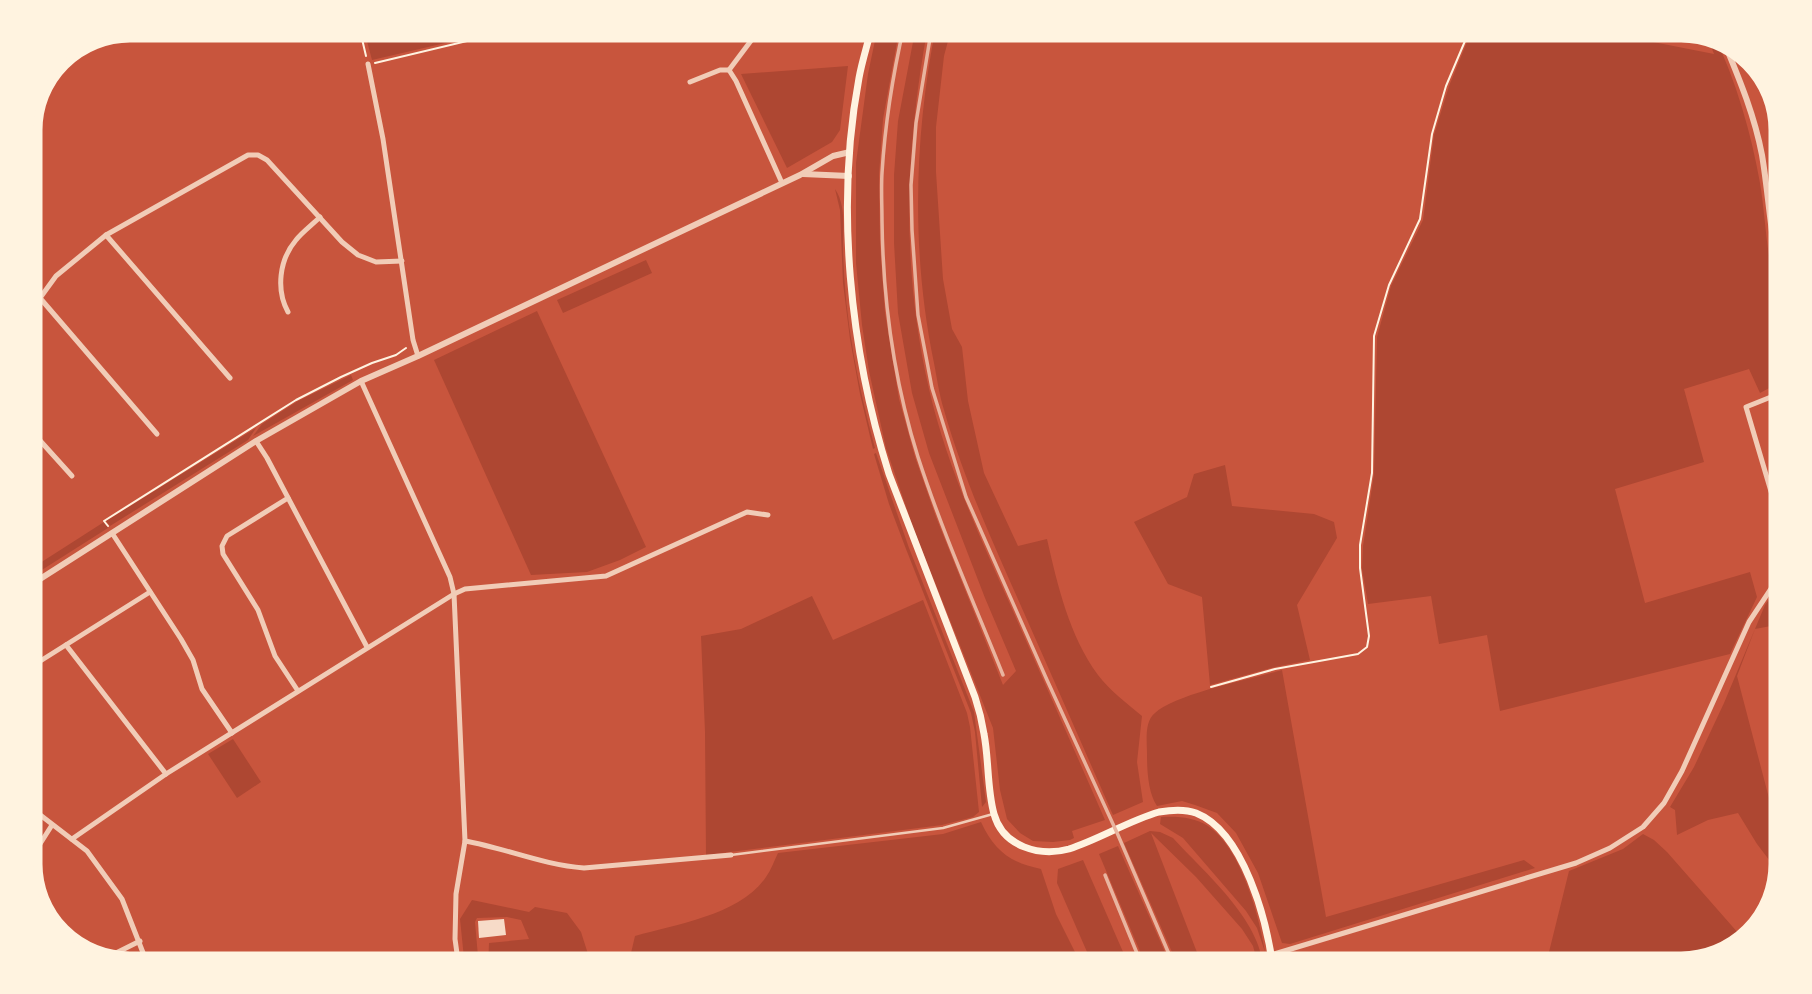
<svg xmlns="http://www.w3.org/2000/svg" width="1812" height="994" font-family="Mulish,sans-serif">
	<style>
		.green { fill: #ae4732 }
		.building { fill: #f7dbc8 }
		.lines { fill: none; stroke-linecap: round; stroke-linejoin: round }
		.path { stroke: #fff3e0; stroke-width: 2 }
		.service { stroke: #f1ccb7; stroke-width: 2.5 }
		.minor { stroke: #f1ccb7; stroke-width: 5 }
		.tertiary { stroke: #f1ccb7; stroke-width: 6 }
		.secondary { stroke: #fff3e0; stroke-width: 7 }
		.rail { stroke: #e9b49f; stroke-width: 3.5 }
		.rim { fill: none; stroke: #fff3e0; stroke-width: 9 }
	</style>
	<rect width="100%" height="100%" fill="#c8553d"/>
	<g class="green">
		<path d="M363,26h156l-147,34z"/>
		<path d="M878,26h22l-17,93 -4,56 1,69 5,69 14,86 16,58 21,60 67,168 13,-14 -31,-73 -56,-145 -17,-60 -14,-80 -4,-70v-68l4,-54 18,-95h12c-23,124 -27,240 1,363 17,74 49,144 80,213 32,73 64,145 96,218l-33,11 2,7 -4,2 -17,2 -20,-1 -13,-8 -13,-14 -7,-29 -7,-62 -79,-198 -28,-82 -17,-77 -7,-46 -6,-62v-100l12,-89z"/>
		<path d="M936,26h16l-8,30 -8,71v45l7,107 9,50 10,18 6,54 16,72 34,73 29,-7c11,48 22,96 51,136 11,15 30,29 44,41l-5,46 6,40 -30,13c-32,-73 -64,-146 -96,-218 -27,-61 -55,-123 -73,-187 -5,-16 -7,-32 -10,-47 -23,-111 -20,-226 2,-337z"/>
		<path d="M1476,26h96l142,28 -8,-21 8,2c22,46 37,97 46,148 7,42 6,92 26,131v65l-26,14 -11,-24 -65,20 20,73 -89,27 30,114 105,-31 7,25 -27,57 -230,57 -13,-76 -48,9 -8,-48 -63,8 -6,-35 1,-23 11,-72 3,-137 14,-51 32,-66 11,-85 15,-49 18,-44z"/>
		<path d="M848,66l-8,64 -8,12 -45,26 -46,-94z"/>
		<path d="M835,189c11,16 8,39 8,58 1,68 14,135 32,201l-2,1 -13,-55 -10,-55 -7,-56 -3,-73z"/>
		<path d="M646,260l6,13 -89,40 -6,-13z"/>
		<path d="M537,311l109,236 -26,13 -33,12 -56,3 -97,-215z"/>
		<path d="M351,375l2,5 -100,56 9,-12 36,-23z"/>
		<path d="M256,428l-8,12 -138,86 -4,-5z"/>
		<path d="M876,453l33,95 65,164 12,90 -4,5 -7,-75 -4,-19 -65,-164 -17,-45 -15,-50z"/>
		<path d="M1225,465l7,41 82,8 20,8 3,16 -40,67 13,55 -35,7 -65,18 -8,-88 -34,-13 -34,-62 53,-25 7,-23z"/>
		<path d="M104,522l4,6 -82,52v-8z"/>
		<path d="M1786,576v47l-31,6 -18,47 33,126 16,-5v67l-4,13 -25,-33 -19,-31 -30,7 -31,15 -2,-25 -5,-3 24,-40 30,-64 41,-98z"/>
		<path d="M812,596l21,44 90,-40 44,113 3,14 9,85 -6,5 -31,8 -236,30 -1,-123 -4,-96 40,-7z"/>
		<path d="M1282,670l44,247 198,-57 11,8 -245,76 -8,-1 -24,-70 -22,-40 -19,-20 -22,-8 -13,-4 -25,5c-9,-13 -10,-36 -10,-52 0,-13 -3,-32 8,-41 20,-19 97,-34 127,-43z"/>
		<path d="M233,739l28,43 -24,16 -29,-44z"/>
		<path d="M1161,817c16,-1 33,0 47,9 33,22 51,89 57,126l-8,-24 -11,-17 -63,-73 -23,-14z"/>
		<path d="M981,822c13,28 29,41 60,47l15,45 27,54h-595l1,-25 40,-4 -8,-19 -14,-3 -30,1 -2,4 4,46h-14l-5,-49 12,-19 57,12 6,-5 32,6 14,19 7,22c21,11 24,10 43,-1l4,-17c42,-12 105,-21 131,-59 5,-7 8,-16 12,-24l165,-19z"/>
		<path d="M1150,831l10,1 13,6c31,34 88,82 90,130h-4l-6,-22 -11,-17 -46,-52 -45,-44 52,135h-24l-55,-125z"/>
		<path d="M1643,834l11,6 13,12 79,90 -12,12 -52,14h-166l3,-9 30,-7 20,-81 54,-22z"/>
		<path d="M1118,846l54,122h-25l-48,-114z"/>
		<path d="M1083,860l47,108h-36l-37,-85 1,-14z"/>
	</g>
	<path class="building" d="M504,919l2,16 -27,3 -1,-17z"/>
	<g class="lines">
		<g class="path">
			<path d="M359,26l7,30"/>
			<path d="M375,63l155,-37"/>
			<path d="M108,526l-4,-5 192,-121 45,-23 31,-14 24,-8 10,-7"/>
			<path d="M1211,687l64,-18 83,-15 9,-7 2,-11 -9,-68v-23l12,-72 2,-137 15,-51 31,-66 12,-85 14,-48 19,-45 8,-15"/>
		</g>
		<path class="service" d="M731,855l212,-27 50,-14"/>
		<g class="minor">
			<path d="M762,26l-33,44 7,11 46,102"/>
			<path d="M368,64l15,75 30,201 5,16"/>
			<path d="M690,82l30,-12h9"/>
			<path d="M106,235l124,143"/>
			<path d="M40,298l117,136"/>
			<path d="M288,312c-12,-22 -9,-52 8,-72 6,-8 16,-15 24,-23"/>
			<path d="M26,323l14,-25 16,-22 50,-41 142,-80h10l9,5 75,82 16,13 18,7 26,-1"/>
			<path d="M361,381l89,196 4,17 11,247 -9,53 -1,45 4,29"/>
			<path d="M1786,391l-40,16 40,135"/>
			<path d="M26,425l46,51"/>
			<path d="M256,441l11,17 100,189"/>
			<path d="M288,498l-61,38 -5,10 1,8 35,56 17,46 23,35"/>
			<path d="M112,533l69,106 12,21 9,29 30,44"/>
			<path d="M66,645l100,129"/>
			<path d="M26,670l124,-78"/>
			<path d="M26,804l61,47 35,48 27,69"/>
			<path d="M72,839l94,-65 288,-180 11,-5 141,-13 141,-64 21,3"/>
			<path d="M465,841c40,7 78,24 119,27l147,-13"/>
			<path d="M26,866l26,-41"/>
			<path d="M1271,955l305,-92 34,-15 33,-21 21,-24 18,-32 67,-149 37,-56"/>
			<path d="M107,962l9,-9 24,-12"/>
		</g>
		<g class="tertiary">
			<path d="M1722,37c16,39 32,76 40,118 8,48 9,97 24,144"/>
			<path d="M803,174l46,2"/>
			<path d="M26,588l230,-147 105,-60 57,-25 382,-181 33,-19 17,-4"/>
		</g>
		<path class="secondary" d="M872,26c-4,17 -10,35 -13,52 -24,127 -9,273 30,396l86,223c4,12 7,24 9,37 5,26 3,55 10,80 9,33 46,43 75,35 31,-10 59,-28 90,-37 12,-2 26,-3 37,1 48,19 71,108 77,155"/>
		<g class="rail">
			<path d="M904,26c-11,48 -19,98 -22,147 -1,16 0,32 0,48 1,79 12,160 36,236 24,74 56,146 85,218"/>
			<path d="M932,26l-16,97 -5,62 1,45 6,85 14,73 34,109 81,183 71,155 57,133"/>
			<path d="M1105,875l38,93"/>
		</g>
	</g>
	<path d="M0 0H1812V994H0ZM130 38H1681A92 92 0 0 1 1773 130V864A92 92 0 0 1 1681 956H130A92 92 0 0 1 38 864V130A92 92 0 0 1 130 38Z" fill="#fff3e0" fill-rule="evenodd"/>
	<path class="rim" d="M130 38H1681A92 92 0 0 1 1773 130V864A92 92 0 0 1 1681 956H130A92 92 0 0 1 38 864V130A92 92 0 0 1 130 38Z"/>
</svg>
